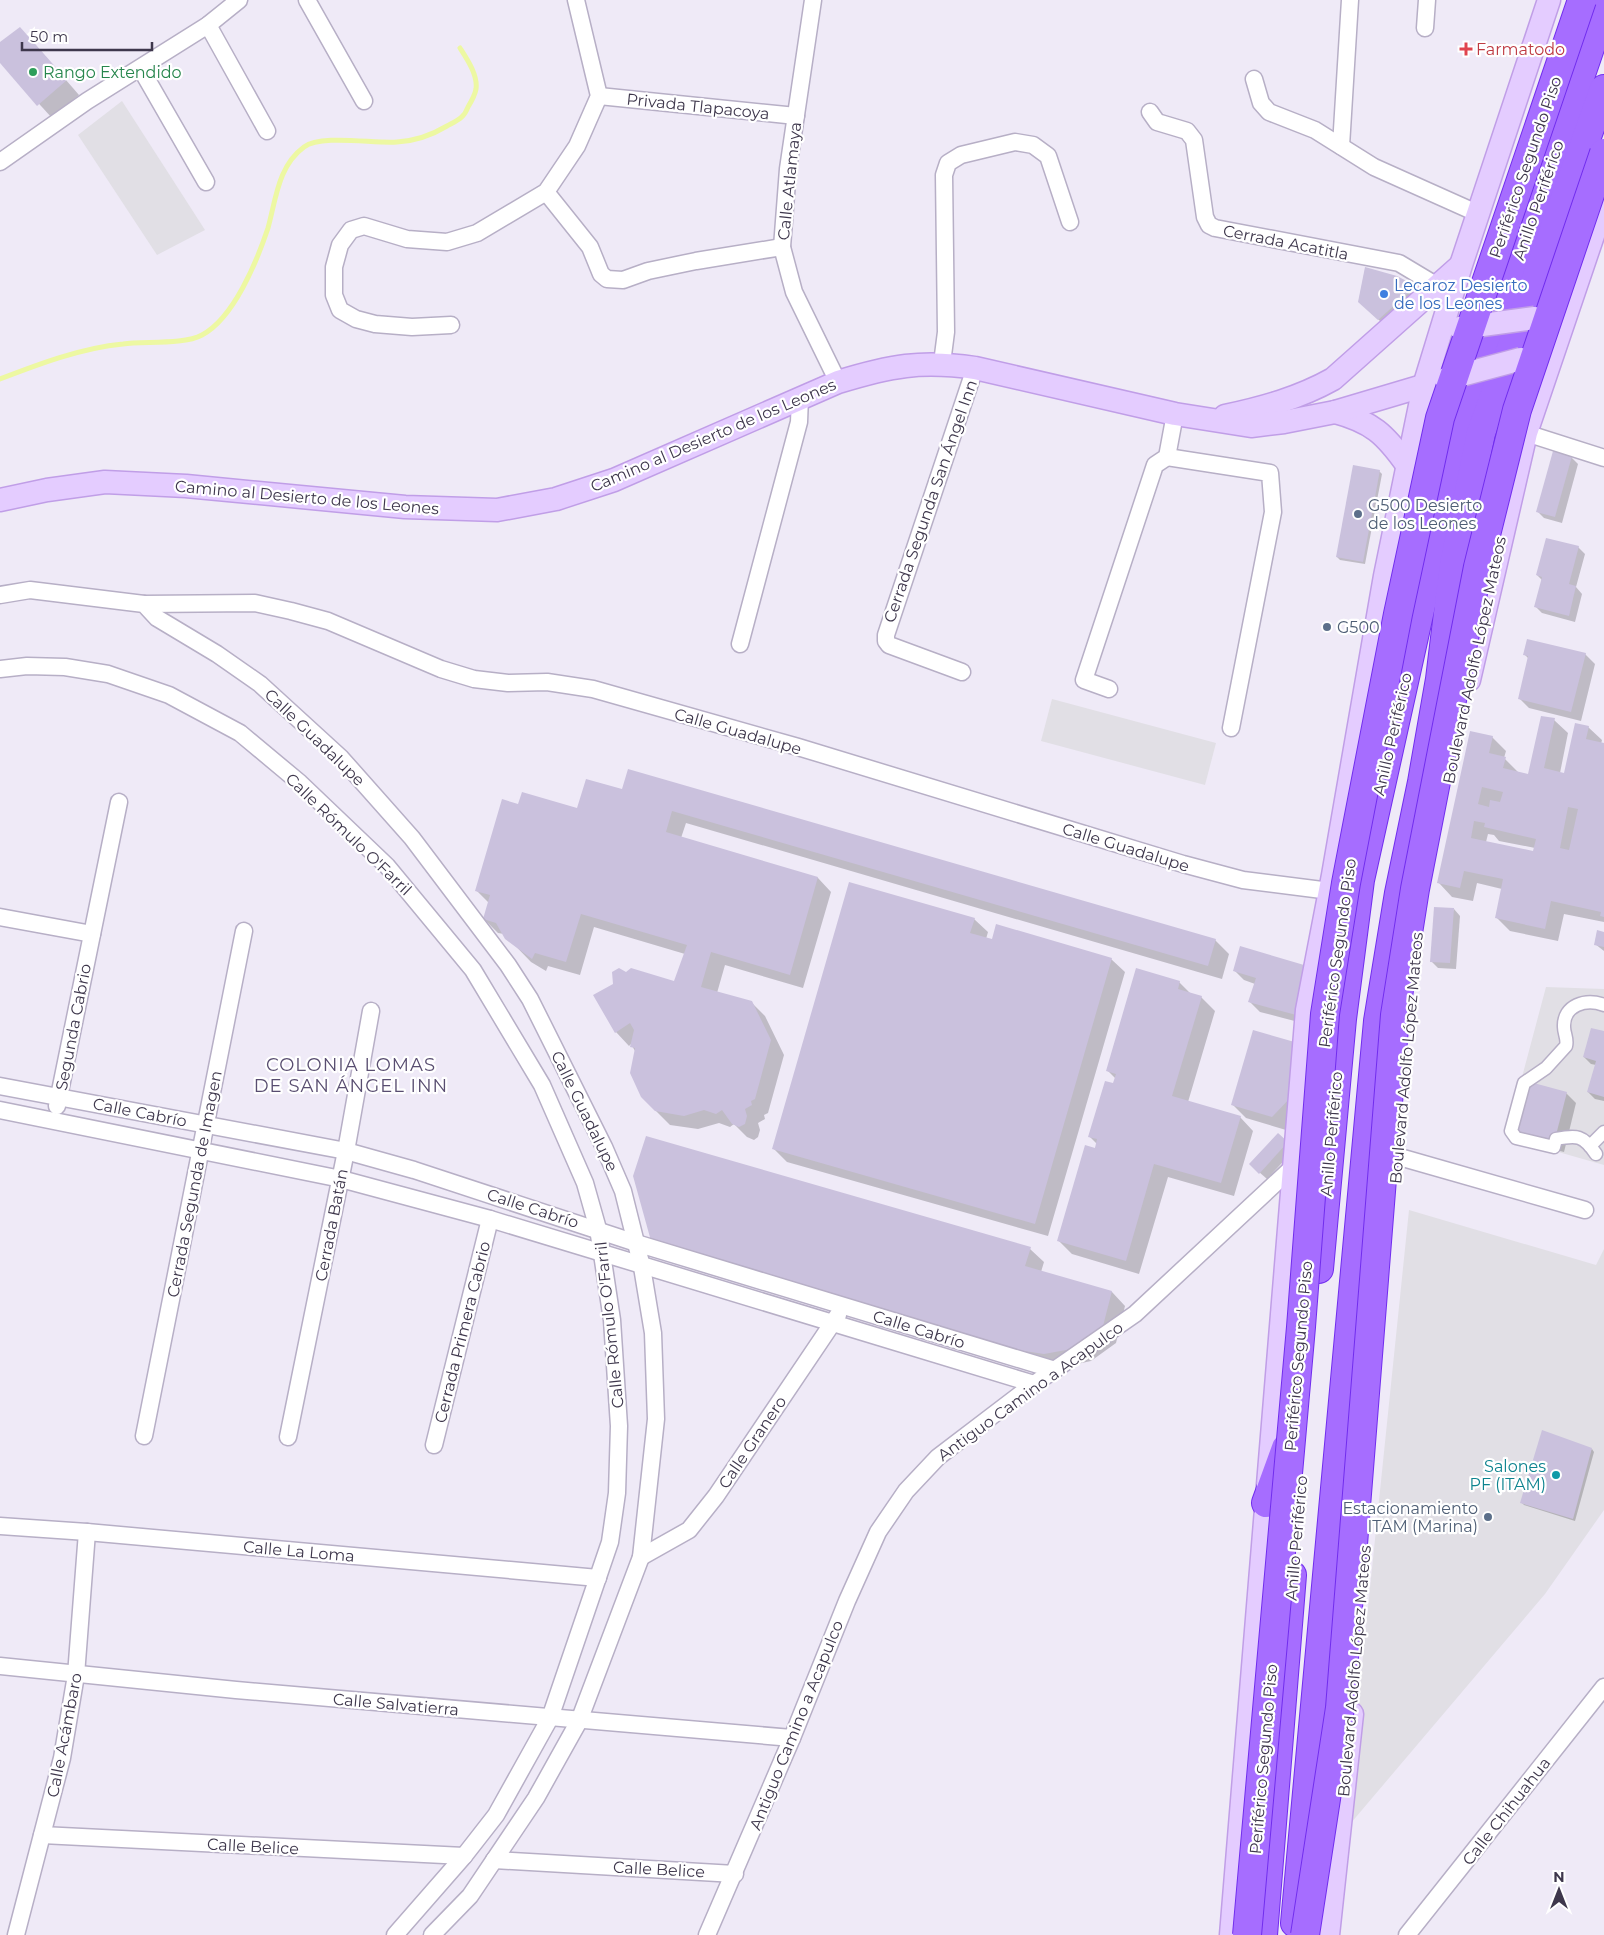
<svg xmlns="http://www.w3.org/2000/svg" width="1604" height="1935" font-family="Montserrat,sans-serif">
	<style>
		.parking { fill: #e1dfe5 }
		.shadow { fill: #0003; fill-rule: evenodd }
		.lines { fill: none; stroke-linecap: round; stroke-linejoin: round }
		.stream { stroke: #edf8a2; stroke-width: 5 }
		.building { fill: #cac1dd; fill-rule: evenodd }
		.motorway-tunnel { stroke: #ccc6d5; stroke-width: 28; stroke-dasharray: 28 14; stroke-linecap: butt }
		.pedestrian-casing { stroke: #b7afc6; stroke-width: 15 }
		.minor-casing { stroke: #b7afc6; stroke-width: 19 }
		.secondary-casing { stroke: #c09ee7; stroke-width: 25 }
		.motorway-casing { stroke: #712dee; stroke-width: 30 }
		.pedestrian { stroke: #fff; stroke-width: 12 }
		.minor { stroke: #fff; stroke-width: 16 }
		.secondary { stroke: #e4ccff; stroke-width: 22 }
		.motorway { stroke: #a66dff; stroke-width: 28 }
		.secondary-bridge-casing { stroke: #c09ee7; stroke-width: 25; stroke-linecap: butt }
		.motorway-bridge-casing { stroke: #712dee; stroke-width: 30; stroke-linecap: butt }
		.secondary-bridge { stroke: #e4ccff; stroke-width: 22 }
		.motorway-bridge { stroke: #a66dff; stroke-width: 28 }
		.health-dot { fill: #e0444e; stroke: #fff; stroke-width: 2 }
		.leisure-dot { fill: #2e9e5b; stroke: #fff; stroke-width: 2 }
		.shop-dot { fill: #3f7fe0; stroke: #fff; stroke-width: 2 }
		.service-dot { fill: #5c6f8a; stroke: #fff; stroke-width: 2 }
		.culture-dot { fill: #0f9aa8; stroke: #fff; stroke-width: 2 }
		.labels { text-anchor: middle; stroke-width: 4.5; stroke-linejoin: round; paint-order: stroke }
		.health-label { font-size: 16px; fill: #be3a42; stroke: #fff; text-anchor: start }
		.leisure-label { font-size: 16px; fill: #27864d; stroke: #fff; text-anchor: start }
		.street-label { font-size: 16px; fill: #3e374c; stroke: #fff }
		.shop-label { font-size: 16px; fill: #366cbe; stroke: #fff; text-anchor: start }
		.service-label { font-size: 16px; fill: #4e5e75; stroke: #fff; text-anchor: start }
		.culture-label { font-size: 16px; fill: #0d838f; stroke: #fff; text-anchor: end }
		.neighbourhood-label { font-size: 18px; letter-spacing: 1px; fill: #584d70; stroke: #fff }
	</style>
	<rect width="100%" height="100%" fill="#efeaf7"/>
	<g class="parking">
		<path d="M122,101l83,129 -48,25 -79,-120z"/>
		<path d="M1052,699l164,44 -11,42 -164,-44z"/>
		<path d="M1546,987l58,2v176l-98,-28z"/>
		<path d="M1409,1210l187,55 8,-16v261l-59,84 -200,236z"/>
	</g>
	<g class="shadow">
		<path d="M33,42l46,53 -27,23 -52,-57v-18z"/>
		<path d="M1396,277l20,10 9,10 -36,32 -19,-17z"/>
		<path d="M1571,457l7,7 -16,59 -18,-5 -6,-6z"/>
		<path d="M1379,471l3,3 -17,90 -25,-4 -3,-3z"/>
		<path d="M1578,547l7,7 -9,33 6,7 -7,28 -33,-9 -6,-6 7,-26 -6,-6z"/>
		<path d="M1585,654l10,10 -14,57 -52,-13 -10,-10 10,-39 -4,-4z"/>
		<path d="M1554,720l14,13 -8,40 5,1 23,-47 14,13 -1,4 3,1v177l-40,-8 -6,27 -48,-10 -14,-14 6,-28 -25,-6 -4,18 -21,-4 -13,-14 53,-146 14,14 -2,7 15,15 10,2zM1488,834l6,1 5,6 36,7 -1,4 -48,-10z"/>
		<path d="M586,781l629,159 14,14 -7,25 -536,-156 -5,15 137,40 13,14 -28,96 -78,-23 -8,28 34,9 14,14 19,39 -16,58 -4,2 1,4 -7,4 2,7 -2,7 -4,3 -7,-3 -13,-13 -4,3 -11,-4 -21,6 -28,-4 -28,-28 -7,-46 -4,-7 -2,2 -13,-14 -1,-47 11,-11 49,9 10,-29 -91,-27 -14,48 -32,-9 -2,5 -15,-9 -27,-28 -6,-1 -14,-14 5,-16 -12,-12 42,-86 59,5z"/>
		<path d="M1454,909l6,7 -4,53 -18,-1 -7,-7z"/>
		<path d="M974,919l14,13 -2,7 125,20 14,13 -77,264 -261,-74 -14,-14z"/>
		<path d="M1604,933v18l-9,-7z"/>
		<path d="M1303,966l11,10 -4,49 -50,-13 -10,-10 5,-18 -11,-4 -10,-10z"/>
		<path d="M1179,982l12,12 10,3 14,14 -27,91 52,15 13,14 -19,65 -66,-19 -29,97 -67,-20 -14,-14 39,-96 -8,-8 27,-57 -8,-8z"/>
		<path d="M1604,1033v68l-9,-2 -7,-7 8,-27 -5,-1 -7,-7z"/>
		<path d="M1297,1044l-11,86 -40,-12 -14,-14z"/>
		<path d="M1566,1093l10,10 -12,49 -36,-9z"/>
		<path d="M1278,1134l16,16 -27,29 -17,-15z"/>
		<path d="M1030,1249l14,13 -3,10 71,20 13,14 -9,37 -25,18 -32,7 -393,-114z"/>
		<path d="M1592,1449l2,3 -19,69 -51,-16 -3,-3z"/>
	</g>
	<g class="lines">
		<path class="stream" d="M0,379c39,-15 81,-31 123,-35 21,-3 61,1 79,-9 32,-17 55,-74 66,-107 8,-29 10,-62 36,-81 17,-13 71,-3 93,-5 18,-1 35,-7 50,-16 11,-6 17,-8 21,-19 3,-5 7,-12 8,-18 2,-14 -9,-30 -16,-41"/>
	</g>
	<g class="building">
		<path d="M20,27l47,53 -30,26 -37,-43v-21z"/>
		<path d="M1365,267l32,9 19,10 -38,34 -20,-18z"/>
		<path d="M1553,451l19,5 -17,61 -19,-5z"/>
		<path d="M1353,465l27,5 -17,92 -27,-5z"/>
		<path d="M1546,538l33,8 -10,38 7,2 -7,30 -35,-9 8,-30 -6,-2z"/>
		<path d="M1527,639l59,14 -15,59 -53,-13 10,-43 -5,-1z"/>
		<path d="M1541,716l14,2 -11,50 20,5 11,-50 14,3 -3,13 18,4v174l-4,-1 1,-4 -50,-11 -6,28 -50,-11 8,-39 -39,-8 -4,17 -23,-5 33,-152 23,5 -4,17 17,4 -3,11 25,6zM1482,787l21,5 -3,10 -10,-2 -1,7 -11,-3zM1568,807l10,2 -9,41 -9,-2zM1474,821l11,2 -1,4 52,12 -3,12 -62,-13z"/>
		<path d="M628,769l588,170 -8,27 -536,-155 -6,21 152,45 -28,98 -79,-23 -10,35 51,14 19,39 -16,59 -4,2 1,4 -7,4 2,7 -2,8 -6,3 -7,-3 -10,-14 -6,4 -12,-4 -20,6 -29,-5 -14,-14 -11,-24 5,-25 -5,-1 4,-17 -4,-7 -15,10 -22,-38 20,-11 -1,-12 7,-4 7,4 5,-4 43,13 13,-36 -106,-31 -15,48 -31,-9 -3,6 -27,-20 -9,-16 -13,-4 7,-24 -15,-4 27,-92 16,5 4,-12 55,16 9,-29 36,10z"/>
		<path d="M849,882l126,36 -5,15 22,6 4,-15 116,34 -77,266 -263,-75z"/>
		<path d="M1434,907l20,1 -4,55 -20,-1z"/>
		<path d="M1597,930l7,2v15l-10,-2z"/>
		<path d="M1240,946l64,19 -4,51 -52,-14 8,-24 -23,-7z"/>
		<path d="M1136,968l44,13 -2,8 24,7 -30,100 69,20 -20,67 -67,-19 -28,97 -69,-20 28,-96 10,3 2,-9 -9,-2 17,-56 8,2 3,-9 -10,-3z"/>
		<path d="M1591,1028l13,3v66l-17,-5 9,-31 -13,-4z"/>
		<path d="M1253,1030l45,13 -4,51 -22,23 -41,-12z"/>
		<path d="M1530,1082l37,10 -13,51 -37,-10z"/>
		<path d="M1278,1133l10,9 -29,32 -10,-10z"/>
		<path d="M646,1136l385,111 -6,19 87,25 -10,39 -25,18 -33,6 -32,-5 -361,-108 -18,-65z"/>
		<path d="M1542,1430l50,18 -19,71 -53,-16z"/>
	</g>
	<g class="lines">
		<path class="motorway-tunnel" d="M1478,515l19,-93 8,-23"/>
		<g class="pedestrian-casing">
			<g id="pedestrian">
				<path d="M1590,1146l14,-14"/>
				<path d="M1596,1154c-13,-19 -19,-19 -40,-15l-2,8 -38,-9 -5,-7 13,-48 22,-15 20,-22c2,-7 -2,-12 -2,-19 -1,-22 22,-29 40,-22"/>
			</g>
		</g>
		<g class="minor-casing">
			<g id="minor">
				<path d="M307,0l57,101"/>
				<path d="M813,0l-25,169 -6,78 12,45 44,90"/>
				<path d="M208,25l59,106"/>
				<path d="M1425,28l2,-28"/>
				<path d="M141,69l65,113"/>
				<path d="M1254,79l7,24 8,9 46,18 59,37 105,47"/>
				<path d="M599,96l197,20"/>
				<path d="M1150,112l7,10 30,9 7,9 11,77 4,8 6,3 184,35 40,24"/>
				<path d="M1341,146l9,-146"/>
				<path d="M0,162l87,-61 121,-76 31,-25"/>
				<path d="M546,192l44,55 11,27 6,5 16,1 25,-9 48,-10 86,-14"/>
				<path d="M451,325l-39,2 -37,-3 -19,-5 -16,-9 -6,-15v-28l6,-22 11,-15 13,-4 43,13 40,3 30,-9 69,-41 31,-46 22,-50 -23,-96"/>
				<path d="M942,363l4,-31 -2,-157 4,-12 13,-8 54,-13 18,3 15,11 22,66"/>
				<path d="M1526,433l78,25"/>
				<path d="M1167,457l103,16 3,39 -42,216"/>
				<path d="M0,595l30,-5 114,14 13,14 60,36 43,30 81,74 71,80 96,127 22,34 74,148 19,44 19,76 11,66 3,86 -15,138 -62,164 -43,77 -66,98 -38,39"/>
				<path d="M144,604l111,-1 36,8 37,10 113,48 33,10 34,4 39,-1 46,7 205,58 385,117 60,16 87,11"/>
				<path d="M740,644l59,-222 1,-25"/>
				<path d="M0,669l27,-3 38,1 43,7 61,21 71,38 60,50 87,83 86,104 69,115 43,98 13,46 4,25 10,66 7,106 -2,67 -7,49 -60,176 -54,97 -32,41 -69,79"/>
				<path d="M962,672l-73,-27 -3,-4v-6l89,-267"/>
				<path d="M1109,689l-25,-9 71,-215 12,-8 8,-43"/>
				<path d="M0,917l92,17"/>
				<path d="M0,1086l346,65 68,19 222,73 419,127"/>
				<path d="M57,1106l62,-304"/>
				<path d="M0,1110l341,69 149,40 544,165"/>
				<path d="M1396,1156l189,54"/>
				<path d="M144,1436l100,-505"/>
				<path d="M288,1437l58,-286 25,-140"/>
				<path d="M434,1445l56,-226"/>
				<path d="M0,1526l87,6 511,46"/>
				<path d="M641,1557l48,-27 27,-34 122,-181"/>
				<path d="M0,1666l236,24 556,48"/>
				<path d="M42,1835l422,21"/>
				<path d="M494,1860l241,14"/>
				<path d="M16,1935l46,-177 14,-83 11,-143"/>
				<path d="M707,1935l85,-197 55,-137 31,-69 28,-41 32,-34 96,-73 101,-70 159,-148"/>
				<path d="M1407,1935l197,-248"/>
			</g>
		</g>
		<g class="secondary-casing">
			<g id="secondary">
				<path d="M1335,412c37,10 50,22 72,53"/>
				<path d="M1225,416c38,-8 74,-18 108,-37l127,-113"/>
				<path d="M0,500l47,-10 58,-8 81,4 219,21 92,3 59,-11 58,-19 224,-98c52,-16 83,-22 137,-14l200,46 76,12 33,-4 51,-10 101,-30"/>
				<path d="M1469,680l57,-247 78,-230"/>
				<path d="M1231,1935l76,-925 26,-135 52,-299 39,-190 37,-121 88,-265"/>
				<path d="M1328,1935l24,-221"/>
			</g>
		</g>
		<g class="motorway-casing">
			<g id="motorway">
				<path d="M1319,1269l23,-250 18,-139 101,-455 143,-418"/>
				<path d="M1266,1503l20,-55"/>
				<path d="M1295,1923l83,-902 21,-128 23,-111 18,-103 14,-115 27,-131 123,-344"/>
				<path d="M1263,1935l29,-360"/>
			</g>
		</g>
		<use href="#pedestrian" class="pedestrian"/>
		<use href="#minor" class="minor"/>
		<use href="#secondary" class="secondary"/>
		<use href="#motorway" class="motorway"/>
		<g class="secondary-bridge-casing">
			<g id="secondary-bridge">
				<path d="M1460,328l75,-10"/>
				<path d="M1446,379l75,-20"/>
			</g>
		</g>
		<g class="motorway-bridge-casing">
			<g id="motorway-bridge">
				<path d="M1247,1935l54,-608 24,-313 21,-131 52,-269 42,-196 142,-418"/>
				<path d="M1305,1935l35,-227 55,-693 20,-126 63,-322 39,-157 87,-257"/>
			</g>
		</g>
		<use href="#secondary-bridge" class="secondary-bridge"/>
		<use href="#motorway-bridge" class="motorway-bridge"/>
	</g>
	<path class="health-dot" d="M1463.5 41.5h5v5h5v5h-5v5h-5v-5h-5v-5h5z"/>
	<circle class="leisure-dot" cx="33" cy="72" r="5"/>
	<circle class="shop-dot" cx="1384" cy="294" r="5"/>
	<g class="service-dot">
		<circle cx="1358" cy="514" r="5"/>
		<circle cx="1327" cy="627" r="5"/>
		<circle cx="1488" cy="1517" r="5"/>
	</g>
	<circle class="culture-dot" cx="1556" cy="1475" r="5"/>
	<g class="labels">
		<g class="health-label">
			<text x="1476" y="55">Farmatodo</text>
		</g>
		<g class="leisure-label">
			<text x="43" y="78">Rango Extendido</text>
		</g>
		<g class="street-label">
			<text transform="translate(698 106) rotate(6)" y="6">Privada Tlapacoya</text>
			<text transform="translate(1525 167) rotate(-71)" y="6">Periférico Segundo Piso</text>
			<text transform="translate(789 181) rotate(-84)" y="6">Calle Atlamaya</text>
			<text transform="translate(1538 200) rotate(-71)" y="6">Anillo Periférico</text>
			<text transform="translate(1286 242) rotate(11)" y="6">Cerrada Acatitla</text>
			<text transform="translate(713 435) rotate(-23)" y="6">Camino al Desierto de los Leones</text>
			<text transform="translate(307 497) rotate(5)" y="6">Camino al Desierto de los Leones</text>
			<text transform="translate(930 501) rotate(-71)" y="6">Cerrada Segunda San Ángel Inn</text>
			<text transform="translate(1474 660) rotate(-78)" y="6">Boulevard Adolfo López Mateos</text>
			<text transform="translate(738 731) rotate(16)" y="6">Calle Guadalupe</text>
			<text transform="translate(1392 734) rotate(-77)" y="6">Anillo Periférico</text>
			<text transform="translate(315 737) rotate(44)" y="6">Calle Guadalupe</text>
			<text transform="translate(349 834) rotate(44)" y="6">Calle Rómulo O'Farril</text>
			<text transform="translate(1126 847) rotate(17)" y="6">Calle Guadalupe</text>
			<text transform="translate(1337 953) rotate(-82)" y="6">Periférico Segundo Piso</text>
			<text transform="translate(73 1027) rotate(-79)" y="6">Segunda Cabrio</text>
			<text transform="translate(1406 1058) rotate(-85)" y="6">Boulevard Adolfo López Mateos</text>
			<text transform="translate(585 1111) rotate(64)" y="6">Calle Guadalupe</text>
			<text transform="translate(140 1112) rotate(11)" y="6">Calle Cabrío</text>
			<text transform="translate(1331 1134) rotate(-85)" y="6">Anillo Periférico</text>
			<text transform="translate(194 1184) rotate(-79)" y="6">Cerrada Segunda de Imagen</text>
			<text transform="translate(533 1208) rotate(18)" y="6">Calle Cabrío</text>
			<text transform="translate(331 1225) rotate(-79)" y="6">Cerrada Batán</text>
			<text transform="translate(609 1325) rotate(-96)" y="6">Calle Rómulo O'Farril</text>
			<text transform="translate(919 1329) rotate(17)" y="6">Calle Cabrío</text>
			<text transform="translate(462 1332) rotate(-76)" y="6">Cerrada Primera Cabrio</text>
			<text transform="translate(1298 1356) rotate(-85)" y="6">Periférico Segundo Piso</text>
			<text transform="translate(1030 1391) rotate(-36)" y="6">Antiguo Camino a Acapulco</text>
			<text transform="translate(752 1442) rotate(-56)" y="6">Calle Granero</text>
			<text transform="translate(1296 1538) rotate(-85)" y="6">Anillo Periférico</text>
			<text transform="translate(299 1551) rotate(5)" y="6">Calle La Loma</text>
			<text transform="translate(1354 1671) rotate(-85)" y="6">Boulevard Adolfo López Mateos</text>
			<text transform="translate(396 1704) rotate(5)" y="6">Calle Salvatierra</text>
			<text transform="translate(796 1725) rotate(-68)" y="6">Antiguo Camino a Acapulco</text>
			<text transform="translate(64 1735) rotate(-79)" y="6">Calle Acámbaro</text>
			<text transform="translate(1263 1759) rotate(-85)" y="6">Periférico Segundo Piso</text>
			<text transform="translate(1506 1811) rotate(-52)" y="6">Calle Chihuahua</text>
			<text transform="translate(253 1846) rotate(3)" y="6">Calle Belice</text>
			<text transform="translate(659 1869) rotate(3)" y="6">Calle Belice</text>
		</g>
		<g class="shop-label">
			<text x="1394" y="291">Lecaroz Desierto<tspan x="1394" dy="18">de los Leones</tspan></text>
		</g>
		<g class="service-label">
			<text x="1368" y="511">G500 Desierto<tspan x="1368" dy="18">de los Leones</tspan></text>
			<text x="1337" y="633">G500</text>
			<text x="1478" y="1514" text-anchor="end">Estacionamiento<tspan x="1478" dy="18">ITAM (Marina)</tspan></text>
		</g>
		<g class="culture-label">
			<text x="1546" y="1472">Salones<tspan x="1546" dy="18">PF (ITAM)</tspan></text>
		</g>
		<g class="neighbourhood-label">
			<text x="351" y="1071">COLONIA LOMAS<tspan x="351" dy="21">DE SAN ÁNGEL INN</tspan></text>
		</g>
	</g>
	<g transform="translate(1559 1890)" stroke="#ffffff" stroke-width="4" paint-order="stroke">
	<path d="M0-4L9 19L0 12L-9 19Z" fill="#3e374c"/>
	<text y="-8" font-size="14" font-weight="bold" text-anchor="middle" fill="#3e374c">N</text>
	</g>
	<path d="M22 42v8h130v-8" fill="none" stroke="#3e374c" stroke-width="2.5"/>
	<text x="30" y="42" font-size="15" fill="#3e374c" stroke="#ffffff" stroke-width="4" paint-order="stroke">50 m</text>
</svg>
